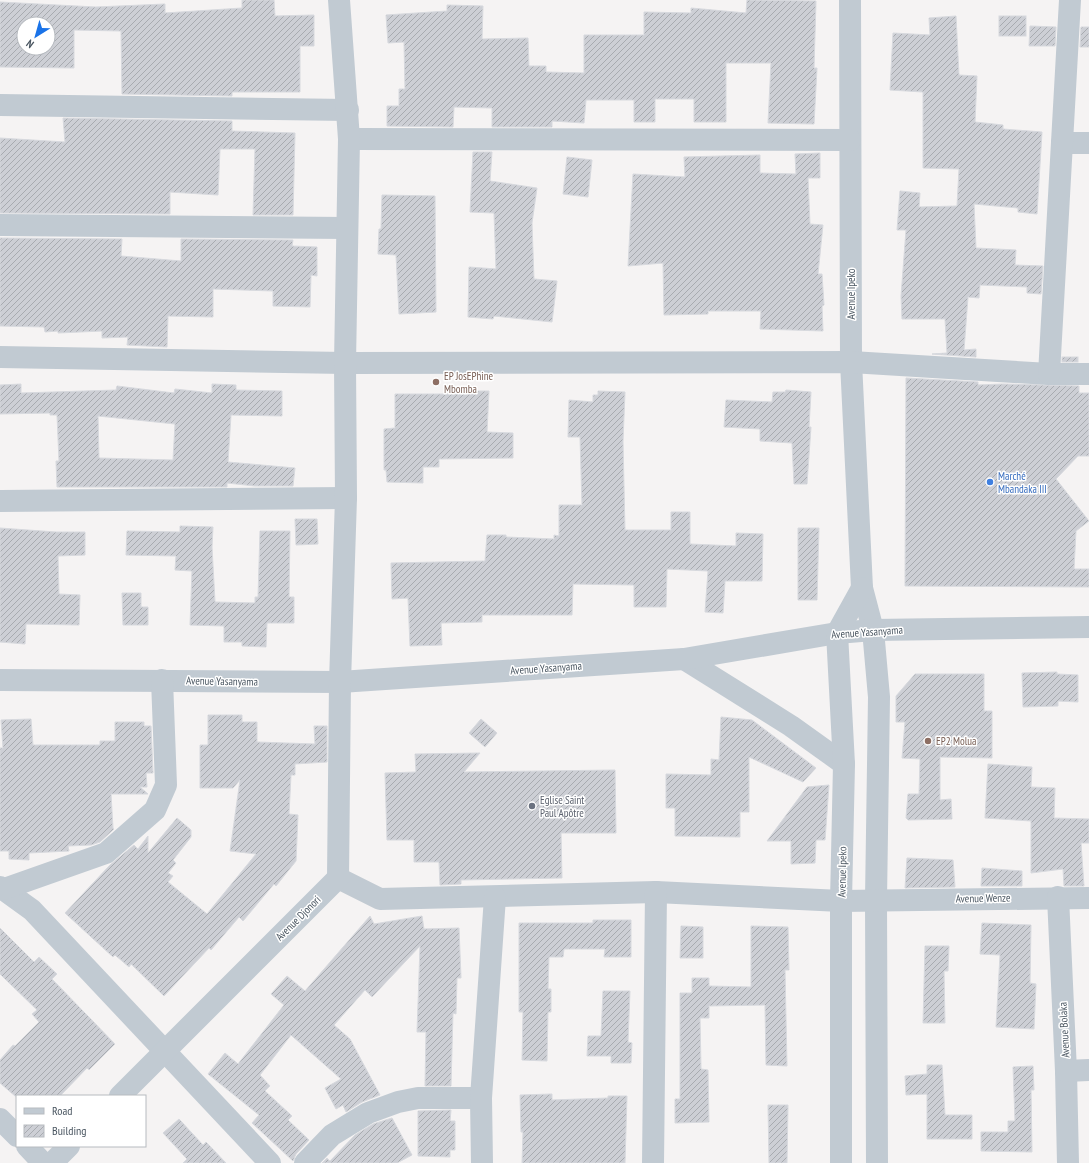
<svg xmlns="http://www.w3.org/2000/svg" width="1089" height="1163" font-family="'PT Sans Narrow',sans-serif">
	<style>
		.building { fill: url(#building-hatch); stroke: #d7d9de; fill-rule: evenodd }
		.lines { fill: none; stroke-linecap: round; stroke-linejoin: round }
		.minor { stroke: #c1cad2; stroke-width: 22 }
		.education-dot { fill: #8d6e63; stroke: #fff; stroke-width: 1.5 }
		.shop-dot { fill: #3f7fe0; stroke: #fff; stroke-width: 1.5 }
		.worship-dot { fill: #6b7280; stroke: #fff; stroke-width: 1.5 }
		.labels { text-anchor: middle; stroke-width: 3; stroke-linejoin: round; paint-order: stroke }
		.street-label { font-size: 11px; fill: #4a5661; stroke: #fff }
		.education-label { font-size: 11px; fill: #785e54; stroke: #fff; text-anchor: start }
		.shop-label { font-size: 11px; fill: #366cbe; stroke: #fff; text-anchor: start }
		.worship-label { font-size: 11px; fill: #5b616d; stroke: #fff; text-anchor: start }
	</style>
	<defs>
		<pattern id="building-hatch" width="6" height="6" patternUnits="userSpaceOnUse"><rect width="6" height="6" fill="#cdcfd5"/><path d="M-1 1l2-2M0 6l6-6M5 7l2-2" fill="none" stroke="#a8abb0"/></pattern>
	</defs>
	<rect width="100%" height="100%" fill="#f5f3f3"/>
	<g class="building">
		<path d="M242,0h32l1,16 39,-1v31h-14v46h-68v4l-110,-2 -1,-63 -47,-1v38l-74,-1v-65l96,5 69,-3v9l77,-5zM24,24h24v24h-24z"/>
		<path d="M747,0l69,1 -2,67h3l-3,56 -46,-1 3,-60h-45v59h-32v-23h-39v23h-21v-22h-48l-2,23 -32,-2v6h-60v-19l-38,-1 -1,20 -66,-1v-20h12v-17h6l-1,-47 -16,1 -2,-28 61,-4v-6l36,1 -1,33 46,-1 1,28h17v6l38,1v-38h60v-23l47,1v-5l55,5z"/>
		<path d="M956,16l3,59 18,1 -2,46 28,3v4l39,3 -5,82 -19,-2v-4l-44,-4 2,44 40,2 -1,15 28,1 -2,28 -14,-1v-6l-47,-2 -1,13 -11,-1 -4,53 12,-1v8l-44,-3 15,-1 -2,-34h-43l-1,-23 5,-66h-9l3,-39 20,2 -1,14 38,-1 2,-37 -36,-1v-76l-33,-2 3,-57 37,2 -1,-17z"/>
		<rect x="999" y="16" width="27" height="20"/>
		<path d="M1030,26l26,1 -1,19h-26z"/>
		<path d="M1081,27h8v20h-9z"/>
		<path d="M63,118l169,3v10l63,2 -2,82h-40l2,-66h-35l-2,46 -48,-3v22l-170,-1v-75l65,4z"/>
		<path d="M473,152h19l-2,29 47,7 -5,35 2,56 23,2 -5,41 -58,-6 -1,3 -25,-2 1,-50 27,2 -2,-56 -24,-1z"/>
		<path d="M820,153v25h-12l2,46 13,1 -5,49h4l2,31 -2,1 1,25 -63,-2 1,-18h-53v3l-44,1 -1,-52 -35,3 5,-92 52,3 -1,-20 76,-2v18l36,1 -1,-20z"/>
		<path d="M567,157l25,3 -4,37 -25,-3z"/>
		<path d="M382,195l53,1 1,116 -37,2 -3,-59 -18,-1 1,-25h2z"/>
		<path d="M0,238l122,1 -1,17 60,5v-22l112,1 -1,6 25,1v29l-6,-1 -1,32 -37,-1v-15l-60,-2v28l-45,-1 -1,31 -40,-2 1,-8 -26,1v-7l-44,2v-2l-13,1 -1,-5 -44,-1z"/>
		<rect x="1062" y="357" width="16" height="5"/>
		<path d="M906,378l72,4v3l25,-1 76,2v7h10v63h-11l-22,23 33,42 -13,10 -2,38h15v18l-184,-1z"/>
		<path d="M21,384v9l95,-3 1,-4 57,7 1,-4 37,4v-9l24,1v5l46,1v25l-51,-1 -3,47 67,6 -2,18h-38l-28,-3v4h-170l-1,-26h3l-2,-46h-7v-2l-50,1v-29zM98,416l77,8 -2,36 -74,-2z"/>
		<path d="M786,390l25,2 -2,35h2l-4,57h-13l-2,-41 -32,-2v-12l-36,-2 2,-27 46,2 1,-10h12z"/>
		<path d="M461,391h28l-2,41 26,1v25l-74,1v8h-16v16l-36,-1 -1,-12h-2v-41l11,-1v-34h67z"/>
		<path d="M598,391l27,1 -2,49 2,89h46v-18h19v32l46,2v-13l27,1 -1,47h-37l-2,32 -18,-1 3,-41 -41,-2 -1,38h-32v-22l-61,-1 -1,31h-90v7l-41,1 1,22 -32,1 -2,-48 -16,1 -1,-36 94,-2 2,-26h19v2l48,2v-4l5,1v-31h23l-2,-68h-12l1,-37 24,2v-7h5z"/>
		<path d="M295,519h22l1,25 -22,1z"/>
		<path d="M180,526l33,1 -1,20 3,55 40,1v-6h3l2,-66h30l-1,66h5v26h-27l-1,24 -24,-1v-4h-18v-16l-34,-1 2,-54 -17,-1 1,-14 -50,-1 1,-24 53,1z"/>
		<path d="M0,528l56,4h29v23l-27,1 1,38 21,1 -1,30 -53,-1 -1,20 -25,-2z"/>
		<path d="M798,528h21l-2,72h-19z"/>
		<path d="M122,593h19v14h7v18h-25z"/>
		<path d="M1057,672v2l21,1v27l-20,-1v5l-35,1 -1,-34z"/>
		<path d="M915,674h69v37h8v47l-52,-1v43l11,-1 1,20 -44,1 -2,-2 2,-24h11l1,-35 -18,-1 3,-36h-9v-26z"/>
		<path d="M208,715h34v7h15v20l58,2 -1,-18h13v36l-32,2v11h-4l-2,39 9,1 -2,46 -20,25 -2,-2 -31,37 -4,-4 -28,33 -2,-2 -45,48 -33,-32 -2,3 -14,-12 -2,2 -48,-44 45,-48 24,-20 4,4 10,-13v17l29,-35 14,12v7l-18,23 3,3 -8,10 5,3 -5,6 39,32 49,-60 -26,-3 10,-71 -7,8h-33v-43h8z"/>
		<path d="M721,717l31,3 64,48 -13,14 -54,-25v55h-9v25l-65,-1v-28h-9v-34l45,1v-16l8,1z"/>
		<path d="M31,719l2,26h67v-4h15v-19h29v4h7l2,47h-7l1,14h-7l8,7h-37l2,34 1,1 -14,13 -9,3 -23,1 1,5 -40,2v7l-20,-1v-8h-9v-103h3l-2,-28z"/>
		<path d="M481,719l16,14 -12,14 -16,-14z"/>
		<path d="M480,753l-16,19 151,-2 1,63h-55l1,45 -101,2v4l-21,1 -1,-23h-25v-22h-27l-2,-67 31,-1 -1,-18z"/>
		<path d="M988,764l44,3 -1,20 24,1 -1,30 35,1v24h-8l3,43h-20l-1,-17 -32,4v-52l-46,-3z"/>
		<path d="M829,785l-4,55h-9l-1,23 -24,1v-23h-24l40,-54z"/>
		<path d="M907,858l46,2 2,27 -50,1z"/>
		<path d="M982,868l40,3v15h-41z"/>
		<path d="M370,916l4,8 48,-8 2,13 35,-1 2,50h-4l-1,36 -3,-1 -2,73h-26l1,-54h-9l3,-86 -48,51 -7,-7 -31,35 16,14 30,56 -18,7 -16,10 -3,-7 -7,4 -11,-21 16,-9 -50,-44 -31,40 10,11 -5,5 27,25 -4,4 21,20 -13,14 -3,7 -41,-38 7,-8 -51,-41 17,-21 13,11 46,-59 -13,-11 16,-18 18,15z"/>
		<path d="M593,920h38v37h-27l1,-8h-41l-1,8h-14l-1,32h3v23h-3l-1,49 -25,-1 1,-48h-4v-89h74z"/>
		<path d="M982,923l49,2 -1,58 6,1 -2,45 -38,-2 4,-72 -20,-1z"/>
		<path d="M681,926l22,1v31h-23z"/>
		<path d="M751,926l37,1 1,43h-4l2,96 -21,-1 -1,-60 -56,1v12h-9l1,51 7,1 1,52 -34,1v-24h5v-106h12v-15h17v8l42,1z"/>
		<path d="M0,928l34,34 5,-5 18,17 -5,5 63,65 -26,26 -2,-2 -27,28h-45l-15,-13v-23l13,-15 2,1 24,-24 -7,-8 5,-4 -37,-36z"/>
		<path d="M925,946h24l-1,25h-4l1,52h-22z"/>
		<path d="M603,991h27l-2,51 4,1 -1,20h-20v-7h-24l1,-20h13z"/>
		<path d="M927,1065h15l3,50h27v24h-45v-45l-21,1 -1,-19 22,-2z"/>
		<path d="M1033,1066l1,24h-3l1,62 -51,-1v-19h27v-11h7l-2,-54z"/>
		<path d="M552,1094v6l56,-2v-2h19l-2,67h-103l1,-31h-2l-1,-37z"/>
		<path d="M768,1105h20l-1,58h-18z"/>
		<path d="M451,1110l-1,11h5v29h-5v7l-32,-1v-45z"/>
		<path d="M392,1118l20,37 -15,8h-75l5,-5 3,3 25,-26 18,-11z"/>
		<path d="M179,1119l24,26 3,-3 20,21h-43l4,-4 -24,-26z"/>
	</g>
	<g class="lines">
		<g class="minor">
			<path d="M850,0l1,362 11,226 11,42 6,67 -3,203 1,263"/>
			<path d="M0,105l348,5"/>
			<path d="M349,139l501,1"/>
			<path d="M1062,143h27"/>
			<path d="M0,225l347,3"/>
			<path d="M0,357l345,6 506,-1 198,12h40"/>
			<path d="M1049,374l21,-374"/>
			<path d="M0,501l346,-3"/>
			<path d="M684,659l107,67 53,38"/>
			<path d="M0,680l340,2 344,-23 153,-26 36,-3 216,-3"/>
			<path d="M338,878l42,21 276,-7 185,9 248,-3"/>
			<path d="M0,887l32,23 238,253"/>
			<path d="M4,889l102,-36 49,-43 11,-25 -4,-105"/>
			<path d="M1058,897l8,174 2,92"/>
			<path d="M1066,1071l23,-1"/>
			<path d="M120,1096l218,-218 2,-196 6,-184 -1,-135 4,-224 -10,-139"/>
			<path d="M0,1119l17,17"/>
			<path d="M27,1146l16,17"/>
			<path d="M52,1163l17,-17"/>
			<path d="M305,1163l27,-28 36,-22 30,-11 20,-4h63"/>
			<path d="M482,1163l-1,-65 14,-201"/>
			<path d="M653,1163l3,-271"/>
			<path d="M841,1163v-262l3,-137 -7,-131 25,-45"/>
		</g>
	</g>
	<g class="education-dot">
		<circle cx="436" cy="382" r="4"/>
		<circle cx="928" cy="741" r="4"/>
	</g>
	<circle class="shop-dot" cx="990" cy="482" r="4"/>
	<circle class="worship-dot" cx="532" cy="806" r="4"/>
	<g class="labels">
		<g class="street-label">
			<text transform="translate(851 294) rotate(-90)" y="4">Avenue Ipeko</text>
			<text transform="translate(867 632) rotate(-4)" y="4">Avenue Yasanyama</text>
			<text transform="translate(546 668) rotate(-4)" y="4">Avenue Yasanyama</text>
			<text transform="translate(222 681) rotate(1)" y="4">Avenue Yasanyama</text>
			<text transform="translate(842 872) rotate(-89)" y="4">Avenue Ipeko</text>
			<text transform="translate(983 898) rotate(-1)" y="4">Avenue Wenze</text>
			<text transform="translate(298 918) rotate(-45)" y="4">Avenue Djonori</text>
			<text transform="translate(1064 1030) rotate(-93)" y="4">Avenue Bolaka</text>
		</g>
		<g class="education-label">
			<text x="444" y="380">EP JosEPhine<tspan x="444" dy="13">Mbomba</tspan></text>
			<text x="936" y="745">EP2 Molua</text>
		</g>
		<g class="shop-label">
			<text x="998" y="480">Marché<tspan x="998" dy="13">Mbandaka III</tspan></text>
		</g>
		<g class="worship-label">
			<text x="540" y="804">Eglise Saint<tspan x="540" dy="13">Paul Apôtre</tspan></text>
		</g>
	</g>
	<rect x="16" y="1095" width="130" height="52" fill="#ffffff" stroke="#b7bbc0"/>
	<rect x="24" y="1108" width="20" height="6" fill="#c1cad2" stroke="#b7bbc0"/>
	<text x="52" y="1115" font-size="12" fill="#4a5661">Road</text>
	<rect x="24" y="1125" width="20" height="12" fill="url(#building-hatch)" stroke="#b7bbc0"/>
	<text x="52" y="1135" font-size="12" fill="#4a5661">Building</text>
	<g transform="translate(36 36) rotate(217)"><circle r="19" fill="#ffffff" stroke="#b7bbc0"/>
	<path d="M0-3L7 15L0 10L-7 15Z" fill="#1a73e8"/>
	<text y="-6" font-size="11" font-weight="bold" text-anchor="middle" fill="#4a5661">N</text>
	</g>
</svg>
